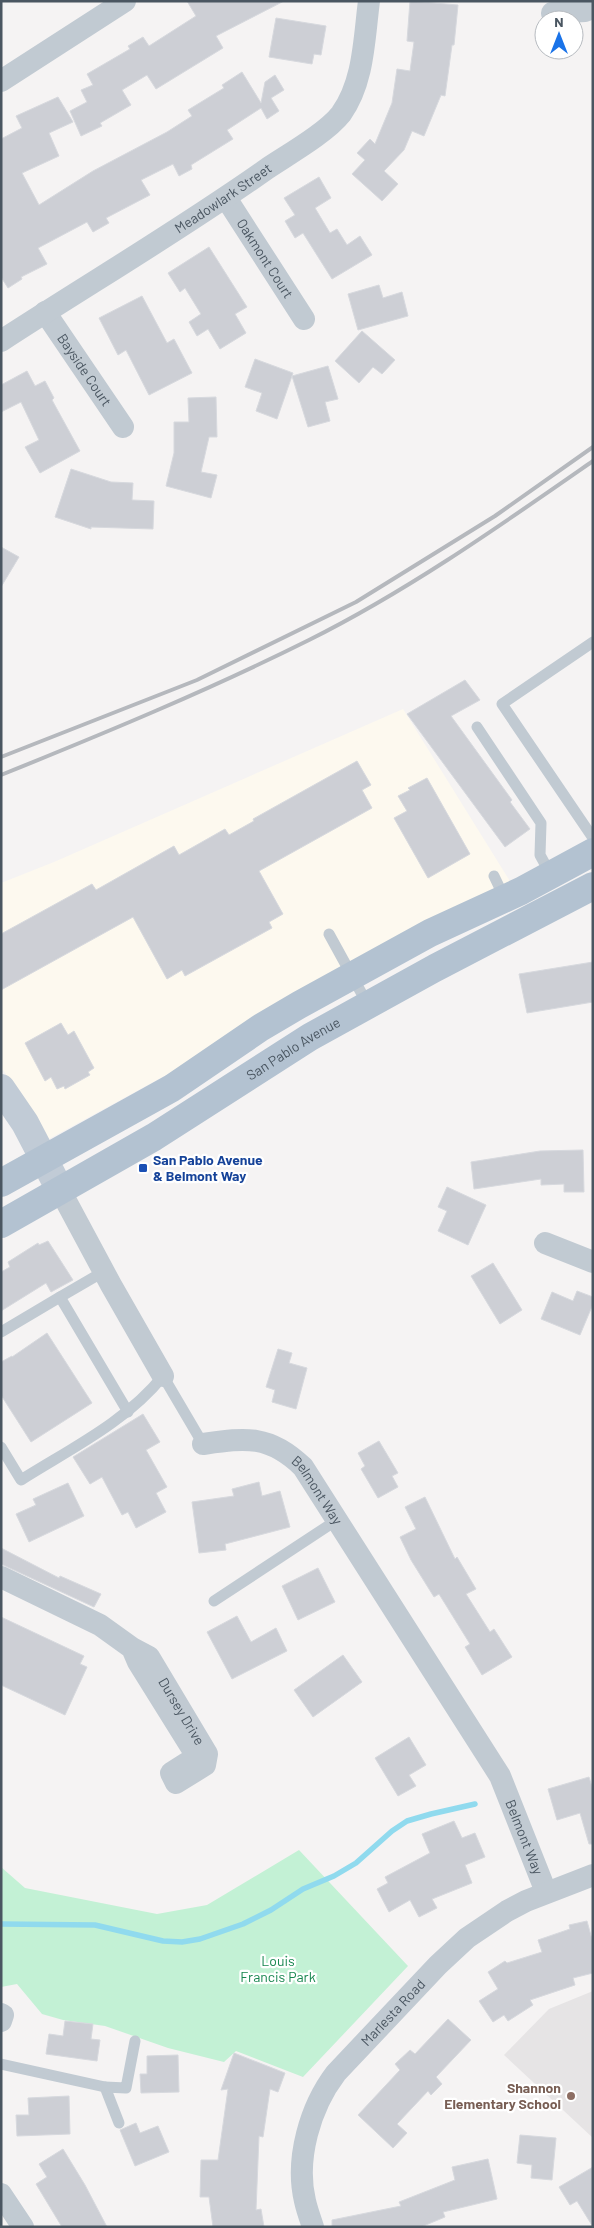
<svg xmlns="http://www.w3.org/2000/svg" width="594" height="2228" font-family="Barlow,sans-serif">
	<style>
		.commercial { fill: #fdf9ef }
		.education { fill: #e6e4e5 }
		.green { fill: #c3f1d5 }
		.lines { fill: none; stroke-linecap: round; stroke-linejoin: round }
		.stream { stroke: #90daee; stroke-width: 5.5 }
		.building { fill: #cdcfd5; stroke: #d7d9de }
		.lane { stroke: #c1cad2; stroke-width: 11 }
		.street { stroke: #c1cad2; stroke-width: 22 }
		.secondary { stroke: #c1cbd6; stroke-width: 28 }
		.primary { stroke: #b3c2d1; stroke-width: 28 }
		.rail { stroke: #b5b8bd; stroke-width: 4 }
		.transit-dot { fill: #1a4fb4; stroke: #fff; stroke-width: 2 }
		.education-dot { fill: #8d6e63; stroke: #fff; stroke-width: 2 }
		.labels { text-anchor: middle; stroke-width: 4.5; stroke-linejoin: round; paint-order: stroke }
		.street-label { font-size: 14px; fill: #4a5661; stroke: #fff }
		.transit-label { font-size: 14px; font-weight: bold; fill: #164399; stroke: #fff; text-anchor: start }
		.park-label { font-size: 14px; fill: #17864f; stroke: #fff }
		.education-label { font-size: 14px; font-weight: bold; fill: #785e54; stroke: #fff; text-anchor: end }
	</style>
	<rect width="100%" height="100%" fill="#f5f3f3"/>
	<path class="commercial" d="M403,709l110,177 -468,255 -41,-70 -3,-2v-186l53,-21z"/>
	<path class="education" d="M593,1991v147l-89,-83 45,-46z"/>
	<path class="green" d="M299,1850l109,116 -105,111 -67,-26 -12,11 -56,-14 -63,-22 -42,-6 -21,-6 -25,-30 -16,3v-120l24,21 132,26 50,-9z"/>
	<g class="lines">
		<path class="stream" d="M1,1924l94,1 68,16 19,1 18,-3 43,-15 28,-14 32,-21 31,-13 22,-13 36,-32 15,-10 24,-7 44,-10"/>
	</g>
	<g class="building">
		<path d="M187,1h97l-68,35 7,12 -67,41 -9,-14 -25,15 9,15 -31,18 2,3 -21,10 -11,-25 17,-9 -6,-12 12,-5 -6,-11 43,-25 -2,-3 15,-9 6,9 47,-30z"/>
		<path d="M410,1l48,4 -4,40h-2l-7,51 -4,-1 -17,41 -12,-5 -8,19 -20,21 14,13 -16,17 -30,-27 13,-14 -8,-7 13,-14 5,5 17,-41 5,-34 13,2 4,-29 -7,-1z"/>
		<path d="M276,18l50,8 -5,29 -7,-1 -2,10 -43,-7z"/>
		<path d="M242,72l19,31 4,-21 10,-7 9,15 -13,8 8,13 -12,8 -6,-11 -34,22 6,9 -42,26 1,4 -13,7 -6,-12 -32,16 9,15 -44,23 3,5 -16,9 -6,-10 -49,26 9,16 -26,13 1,2 -14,9 -7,-11v-138l21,-11 -6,-12 42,-19 15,25 -24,11 10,23 -37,17 17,32 54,-34 74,-39 25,-16 -4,-6 36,-22 -2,-3z"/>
		<path d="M319,177l12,21 -16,10 15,25 7,-4 10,16 13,-9 12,19 -40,24 -29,-46 -8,5 -10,-17 10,-6 -11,-17z"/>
		<path d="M209,247l38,60 -12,7 11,19 -26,16 -12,-20 -11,7 -8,-14 12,-8 -16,-26 -5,4 -12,-19z"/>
		<path d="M379,285l4,13 19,-6 6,24 -50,14 -10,-36z"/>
		<path d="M142,296l25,47 7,-4 18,34 -43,22 -23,-45 -8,5 -19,-37z"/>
		<path d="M362,331l33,29 -13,14 -9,-7 -14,16 -24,-22z"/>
		<path d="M255,359l38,14 -16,46 -21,-8 6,-18 -17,-6z"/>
		<path d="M328,366l10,33 -13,3 5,19 -22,6 -16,-51z"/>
		<path d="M27,371l8,15 10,-5 9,17 -2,2 28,51 -40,22 -15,-26 14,-7 -18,-38 -20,10v-27z"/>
		<path d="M216,397l1,40h-8l-8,35 16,3 -6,23 -45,-12 8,-33v-31h15l-1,-24z"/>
		<path d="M71,469l40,13 22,1 -1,17 22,1 -1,28 -62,-2v2l-36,-12z"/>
		<path d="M1,547l18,10 -18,30z"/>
		<path d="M465,680l15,20 -29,16 61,84 -2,2 20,27 -25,18 -98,-133z"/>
		<path d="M357,761l14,24 -9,5 10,18 -113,63 24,43 -14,8 3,6 -87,48 -3,-6 -15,9 -34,-62 -132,73v-56l91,-50 4,6 78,-44 5,9 46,-26 4,6 25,-14 -1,-2z"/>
		<path d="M427,778l43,76 -42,24 -34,-60 13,-7 -9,-15 12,-6 -2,-2z"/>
		<path d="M593,962v40l-66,11 -8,-39z"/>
		<path d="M61,1023l7,12 6,-4 20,37 -6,4 2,3 -25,14 -1,-3 -7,3 -6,-12 -6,4 -20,-38z"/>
		<path d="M583,1150l1,42h-20v-8l-23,1v-6l-67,10 -3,-27 69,-11z"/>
		<path d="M447,1187l39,18 -18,40 -30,-14 9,-20 -9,-4z"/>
		<path d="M48,1241l25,39 -22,12 -5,-9 -45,28v-39l9,-5 -2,-5 30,-19 1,2z"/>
		<path d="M493,1263l29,47 -22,14 -29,-48z"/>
		<path d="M577,1291l16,6v7l-13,31 -39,-16 11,-27 21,9z"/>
		<path d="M47,1333l45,70 -61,39 -30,-47v-33l11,-6v1z"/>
		<path d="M278,1349l14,4 -3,10 18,5 -11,41 -24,-7 3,-12 -9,-3z"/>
		<path d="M143,1414l17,28 -14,8 21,37 -11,6 10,19 -30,16 -8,-16 -6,3 -20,-38 -12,7 -17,-27z"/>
		<path d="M379,1441l19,32 -6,3 6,11 -20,11 -17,-29 4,-3 -7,-13z"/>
		<path d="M259,1482l3,14 18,-5 10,36 -65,17 1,6 -27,3 -7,-51 42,-6 -2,-7z"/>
		<path d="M68,1483l16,33 -55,26 -13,-28 20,-9 -3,-6z"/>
		<path d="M425,1497l30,62 2,-2 19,32 -10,5 24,38 4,-3 18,28 -30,18 -17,-28 5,-3 -31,-50 -5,3 -23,-37 -11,-23 16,-8 -11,-22z"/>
		<path d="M1,1548l58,30 1,-2 41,18 -7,13 -93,-43z"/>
		<path d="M318,1568l17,34 -37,18 -16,-34z"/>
		<path d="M237,1616l14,26 25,-14 11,23 -55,28 -25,-47z"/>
		<path d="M1,1617l83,39 -4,8 7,3 -22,48 -64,-30z"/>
		<path d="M343,1655l19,27 -49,35 -19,-27z"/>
		<path d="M409,1737l17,28 -17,10 7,11 -18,10 -23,-38z"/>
		<path d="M589,1777l4,13v54h-4l-9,-31 -23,7 -9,-31z"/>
		<path d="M454,1821l8,17 13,-5 10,24 -20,8 7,18 -40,16 5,9 -18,9 -9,-17 -21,12 -12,-23 11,-6 -3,-6 45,-24 -8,-19z"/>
		<path d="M587,1921l6,22v30l-20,5 2,7 -45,15 3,5 -25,16 -4,-6 -11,7 -14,-21 19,-12 -10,-17 17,-11 2,2 35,-11 -4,-12 32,-11 -1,-4z"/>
		<path d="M448,2019l23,21 -35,37 6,7 -11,11 -3,-4 -31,33 10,9 -14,15 -35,-33 42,-45 -5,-6 15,-14 5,4z"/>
		<path d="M65,2021l28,3 -2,15 9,1 -3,21 -51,-7 3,-20 14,2z"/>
		<path d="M234,2053l51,20 -7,19 -8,-3 -7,48 -4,-1 -3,74 5,-1 3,18h-51l-4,-30h-9l1,-37h17l10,-71 -7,1z"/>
		<path d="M178,2055l1,37 -38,1 -1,-19h7v-18z"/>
		<path d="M69,2096l1,38 -53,2 -1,-21h13l-1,-17z"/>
		<path d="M136,2123l4,10 18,-7 11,26 -34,14 -15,-36z"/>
		<path d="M520,2135l36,3 -4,42 -21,-2 1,-13 -15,-2z"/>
		<path d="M63,2149l22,36 22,42h-45l-26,-43 11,-7 -8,-13z"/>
		<path d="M488,2159l9,40 -54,13 2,5 -24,10h-89v-7l69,-14 -2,-4 56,-22 -3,-13z"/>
		<path d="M593,2167v60l-16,-26 -7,4 -11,-18z"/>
	</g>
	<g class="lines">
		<g class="lane">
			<path d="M593,642l-91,62 91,134"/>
			<path d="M477,727l64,96 -1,32 11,20"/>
			<path d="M494,876l11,23"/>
			<path d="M329,934l39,71"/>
			<path d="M60,1297l43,-25"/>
			<path d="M1,1332l59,-35 68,115"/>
			<path d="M1,1447l20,33c49,-31 105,-58 142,-104l40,68"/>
			<path d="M214,1601l123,-81"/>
			<path d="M1,2064l104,23 21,1 9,-47"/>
			<path d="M105,2087l14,36"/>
		</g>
		<g class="street">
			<path d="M552,13l33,-2 8,-3"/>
			<path d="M1,81l124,-80"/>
			<path id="s1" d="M226,198l78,121"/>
			<path id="s2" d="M45,312l78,115"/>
			<path id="s3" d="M1,341c89,-58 181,-112 267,-173 21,-14 58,-35 73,-54 23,-32 23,-75 28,-113"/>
			<path d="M60,1190l51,95 52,91"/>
			<path d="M545,1243l48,19"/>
			<path id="s4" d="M203,1444c42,-6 66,-10 100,23l197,309 46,116"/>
			<path id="s5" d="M1,1577l99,48 32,23 17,9 58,97 -2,11 -29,18 -5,-10 22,-14 3,-4 -58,-93 -6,-14"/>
			<path d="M1,2014l2,1 -2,6"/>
			<path d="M1,2194l22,33"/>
			<path id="s6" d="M313,2227c-3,-9 -6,-17 -8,-26 -10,-42 5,-94 31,-128l102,-108 29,-27 40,-27 19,-10 67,-26"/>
		</g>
		<path class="secondary" d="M1,1088l24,35 35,67"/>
		<g class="primary">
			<path d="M1,1183l171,-95 88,-60 39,-23 131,-72 91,-42 72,-39"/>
			<path id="s7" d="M1,1224l153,-87 156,-100 125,-69 158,-82"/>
		</g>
		<g class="rail">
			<path d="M1,757l196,-77 159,-78 139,-86 98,-69"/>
			<path d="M1,775c104,-42 208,-85 308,-135 100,-50 192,-115 284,-179"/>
		</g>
	</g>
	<rect class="transit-dot" x="138" y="1163" width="10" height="10" rx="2.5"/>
	<circle class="education-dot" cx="571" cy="2096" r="5"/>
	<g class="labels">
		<g class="street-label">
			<text dy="5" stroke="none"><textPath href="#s3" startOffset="264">Meadowlark Street</textPath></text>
			<text dy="5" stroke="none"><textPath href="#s1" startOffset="72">Oakmont Court</textPath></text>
			<text dy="5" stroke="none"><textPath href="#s2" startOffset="70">Bayside Court</textPath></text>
			<text dy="5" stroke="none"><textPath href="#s7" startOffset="341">San Pablo Avenue</textPath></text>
			<text dy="5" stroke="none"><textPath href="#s4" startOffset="135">Belmont Way</textPath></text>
			<text dy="5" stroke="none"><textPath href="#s5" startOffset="232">Dursey Drive</textPath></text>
			<text dy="5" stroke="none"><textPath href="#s4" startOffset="540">Belmont Way</textPath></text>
			<text dy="5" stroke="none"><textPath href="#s6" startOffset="246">Marlesta Road</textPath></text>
		</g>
		<g class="transit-label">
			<text x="153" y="1165">San Pablo Avenue<tspan x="153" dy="16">&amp; Belmont Way</tspan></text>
		</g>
		<g class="park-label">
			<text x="278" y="1966">Louis<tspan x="278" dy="16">Francis Park</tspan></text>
		</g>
		<g class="education-label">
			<text x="561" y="2093">Shannon<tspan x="561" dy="16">Elementary School</tspan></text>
		</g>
	</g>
	<rect width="594" height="2228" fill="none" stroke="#4a5661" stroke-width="5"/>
	<g transform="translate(559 35)"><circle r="24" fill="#ffffff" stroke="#b7bbc0"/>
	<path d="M0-4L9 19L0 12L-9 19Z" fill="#1a73e8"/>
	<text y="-8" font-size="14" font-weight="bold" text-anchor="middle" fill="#4a5661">N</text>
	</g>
</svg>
